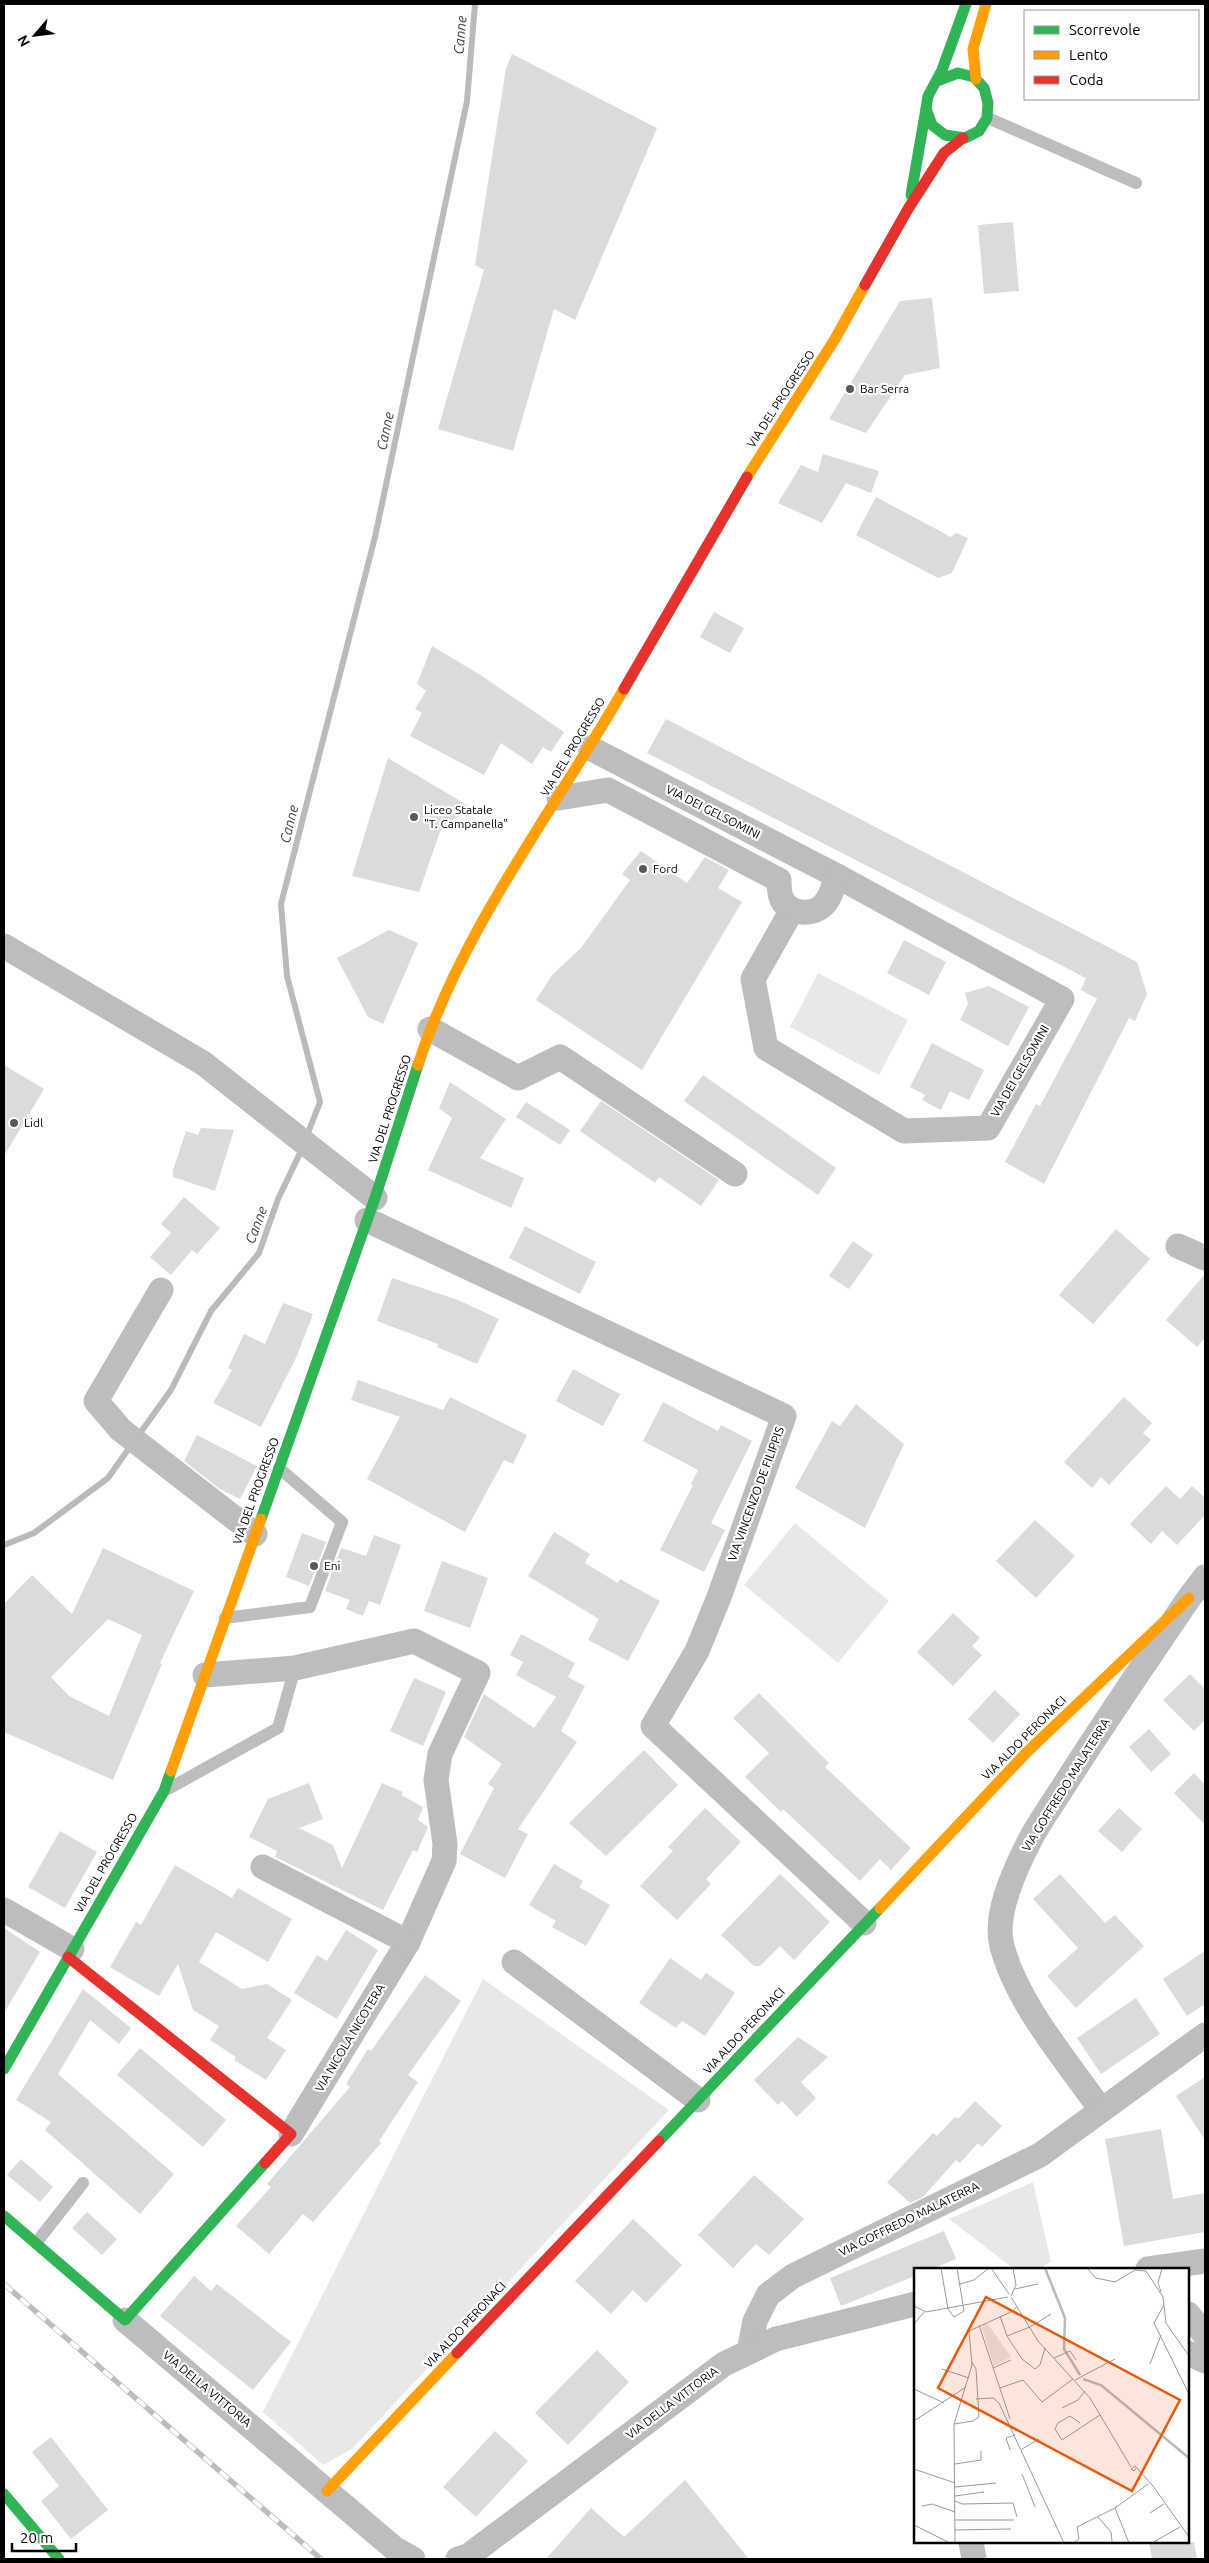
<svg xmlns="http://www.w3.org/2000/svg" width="1209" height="2563" font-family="Ubuntu,sans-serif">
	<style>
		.green { fill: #e8e8e8 }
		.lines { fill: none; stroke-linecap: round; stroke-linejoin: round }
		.stream { stroke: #bababa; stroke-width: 6 }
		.building { fill: #dbdbdb; fill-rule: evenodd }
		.lane { stroke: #bdbdbd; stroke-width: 12 }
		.street { stroke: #bdbdbd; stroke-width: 25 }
		.fast { stroke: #30b455; stroke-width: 11 }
		.slow { stroke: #ff9f0a; stroke-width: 11 }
		.jam { stroke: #e5322d; stroke-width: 11 }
		.rail-casing { stroke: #bdbdbd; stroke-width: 5.5 }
		.rail { stroke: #fff; stroke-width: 4; stroke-dasharray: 11; stroke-linecap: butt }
		.poi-dot { fill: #595959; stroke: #fff; stroke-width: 2 }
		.labels { text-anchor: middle; stroke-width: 4.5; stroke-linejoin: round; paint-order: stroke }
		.poi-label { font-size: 12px; fill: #000; stroke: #fff; text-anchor: start }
		.street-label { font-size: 12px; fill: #000; stroke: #fff }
		.water-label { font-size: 14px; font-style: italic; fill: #3d3d3d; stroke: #fff }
		.inset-river { fill: none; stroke: #bababa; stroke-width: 2.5 }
		.inset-road { fill: none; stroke: #999; stroke-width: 1 }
		.view { fill: #e8590c; fill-opacity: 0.15; stroke: #e8590c; stroke-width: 2.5 }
		.inset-edge { fill: none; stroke: #000; stroke-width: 2.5 }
	</style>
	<rect width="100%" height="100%" fill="#fff"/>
	<g class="green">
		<path d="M818,973l90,47 -29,55 -89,-48z"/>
		<path d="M795,1523l94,78 -51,62 -94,-78z"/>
		<path d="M483,1979l186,131 -317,339 -29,16 -60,-53z"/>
		<path d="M1033,2182l18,80 -15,7h-22l-65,-50z"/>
	</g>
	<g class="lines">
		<g class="stream">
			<path d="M306,1138l14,-36 -33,-126 -6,-72 94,-367 92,-436 8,-97"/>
			<path d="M138,1436l33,-46 40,-79 48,-58 19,-54 25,-52"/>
			<path d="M4,1545l30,-12 74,-55 24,-34"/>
		</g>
	</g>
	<g class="building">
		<path d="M512,54l145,74 -82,192 -21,-11 -41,142 -75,-22 46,-159 -9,-5 31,-197z"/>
		<path d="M1013,222l6,69 -35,3 -6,-69z"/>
		<path d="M932,298l8,70 -35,7 -39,58 -37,-14 71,-118z"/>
		<path d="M823,454l56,17 -8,22 -25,-10 -24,40 -44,-20 23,-38 17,7z"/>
		<path d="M876,497l75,40 5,-4 12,5 -16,35 -14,5 -82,-43z"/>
		<path d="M714,612l30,16 -14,25 -30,-16z"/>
		<path d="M432,646l47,28 85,58 -13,20 -8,-5 -11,17 -31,-21 -17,32 -74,-39 12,-23 -7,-4 11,-18 -9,-7z"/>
		<path d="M666,719l471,243 10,32 -12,27 -6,-3 -85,166 -39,-22 31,-58 4,2 57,-107 -16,-9 5,-12 -439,-225z"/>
		<path d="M388,758l84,50 -30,18 -23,66 -67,-16z"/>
		<path d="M641,851l46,32 18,-26 24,13 -11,18 24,14 -100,168 -106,-70 16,-25 29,-27 49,-68 -8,-6z"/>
		<path d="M389,930l29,13 -35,81 -15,-7 -31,-59z"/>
		<path d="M904,940l42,22 -17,33 -42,-22z"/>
		<path d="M989,986l40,21 -21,39 -48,-26 8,-16 -3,-11z"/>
		<path d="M932,1043l52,27 -15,30 -19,-9 -9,19 -19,-10 3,-5 -15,-8z"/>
		<path d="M4,1065l40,24 -40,67z"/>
		<path d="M703,1075l133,93 -18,27 -134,-94z"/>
		<path d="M450,1082l56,37 -26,39 44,20 -13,30 -83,-38 24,-52 -13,-10z"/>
		<path d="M601,1101l118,79 -18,26 -42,-29 -4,6 -75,-52z"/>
		<path d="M526,1102l44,28 -10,15 -44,-28z"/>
		<path d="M201,1128l33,2 -19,61 -42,-14v-7l13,-39 12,4z"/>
		<path d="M184,1197l36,31 -23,26 -5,-4 -21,25 -21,-18 21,-24 -10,-9z"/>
		<path d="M525,1226l71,36 -16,32 -71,-36z"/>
		<path d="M1116,1229l34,30 -57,65 -34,-29z"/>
		<path d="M853,1241l20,14 -24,34 -20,-13z"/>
		<path d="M1205,1274v64l-8,9 -31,-27z"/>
		<path d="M392,1278l66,22 41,19 -22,45 -40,-17 1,-3 -61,-23z"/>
		<path d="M283,1303l30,11 -17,44 -35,69 -48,-24 19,-33 -4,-2 16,-34 21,10z"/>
		<path d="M573,1369l47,25 -17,32 -47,-25z"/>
		<path d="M358,1380l85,30 7,-13 77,38 -14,29 -9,-4 -39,72 -98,-53 33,-62 -49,-17z"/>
		<path d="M1124,1397l28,26 -9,10 8,7 -42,45 -8,-8 -9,11 -28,-26z"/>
		<path d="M663,1402l55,29 3,-6 31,16 -41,82 14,7 -21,42 -44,-22 33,-65 -2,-1 7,-14 -55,-29z"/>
		<path d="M856,1404l48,40 -39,84 -70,-40 37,-67 8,5z"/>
		<path d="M197,1435l60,31 -17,33 -20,-10 -36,-28z"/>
		<path d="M1166,1486l14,13 12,-13 13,12v17l-28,30 -15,-14 -11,13 -21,-20z"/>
		<path d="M1035,1520l40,36 -39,42 -40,-37z"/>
		<path d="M554,1532l36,22 -5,9 33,20 2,-4 40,22 -32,60 -40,-21 11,-21 -71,-43z"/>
		<path d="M302,1533l24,9 -17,44 -23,-9z"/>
		<path d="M374,1535l27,10 -21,60 -11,-4 -6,15 -17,-7 4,-9 -25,-9 16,-43 25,8z"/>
		<path d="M103,1548l91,43 -34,72 2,1 -49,116 -109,-48v-128l28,-29 40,39zM108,1619l34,16 -33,81 -40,-20 -18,-19z"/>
		<path d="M442,1561l46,17 -18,50 -46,-17z"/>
		<path d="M953,1613l27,25 -8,8 10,9 -29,31 -36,-34z"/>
		<path d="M521,1634l54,29 -7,14 17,9 -24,45 16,11 -59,87 10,5 -23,44 -45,-24 34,-66 -6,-4 14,-20 -38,-27 20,-43 50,34 22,-31 -40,-22 7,-13 -13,-7z"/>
		<path d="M1190,1674l15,15v31l-11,11 -31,-31z"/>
		<path d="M414,1678l32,14 -23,54 -33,-15z"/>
		<path d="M995,1690l25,24 -27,29 -25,-24z"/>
		<path d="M759,1693l70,70 -4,4 86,81 -20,22 -11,-11 -20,22 -77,-72 -2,3 -36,-35 24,-24 -36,-35z"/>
		<path d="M1149,1729l22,25 -20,18 -22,-25z"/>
		<path d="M644,1750l34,35 -72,71 -37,-33z"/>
		<path d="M1194,1773l11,12v40l-31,-32z"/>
		<path d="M309,1783l14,36 -24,9 34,17 9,23 40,-85 21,9 -2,3 22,12 -5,13 10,7 -11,25 -4,-2 -30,60 -108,-53 2,-6 -28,-14 19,-38z"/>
		<path d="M705,1808l36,34 -35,37 5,5 -34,36 -37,-34 33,-35 -5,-4z"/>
		<path d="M1119,1808l23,21 -20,23 -24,-21z"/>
		<path d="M60,1831l37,21 -32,56 -37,-21z"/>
		<path d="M554,1864l29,17 -4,6 31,18 -24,41 -34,-19 4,-6 -27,-16z"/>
		<path d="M175,1865l57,33 6,-10 54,31 -24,43 -52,-30 -17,30 43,27 25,-5 25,16 -25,38 19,12 -20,30 -32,-20 2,-3 -26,-17 9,-14 -26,-16 -15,-46 -19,32 -49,-29 26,-45 5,3z"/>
		<path d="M780,1874l50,48 -36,38 -14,-14 -20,20h-6l-33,-31z"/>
		<path d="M1060,1874l45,49 10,-8 29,31 -68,62 -29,-32 31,-28 -45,-49z"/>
		<path d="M4,1928l36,24 -36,61z"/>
		<path d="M346,1930l32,20 -41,69 -43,-26 23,-38 10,6z"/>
		<path d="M1205,1951v53l-18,12 -24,-37z"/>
		<path d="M670,1958l31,22 5,-7 29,20 -30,43 -23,-15 -6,7 -37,-25z"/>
		<path d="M425,1975l36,26 -53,74 10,7 -39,59 2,2 -68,79 -10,-8 -34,40 -33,-28 35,-39 -4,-3 83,-97 -4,-3 22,-35 3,2z"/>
		<path d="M83,1989l48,39 -12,16 -29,-24 -32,54 116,100 -34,40 -95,-84 6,-8 -35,-22z"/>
		<path d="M1136,1998l24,36 -59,40 -24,-36z"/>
		<path d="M798,2037l30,20 -27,25 15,16 -19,19 -15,-16 -4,4 -24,-25z"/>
		<path d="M140,2048l86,72 -23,27 -86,-72z"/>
		<path d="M1205,2077v63l-29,-44z"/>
		<path d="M975,2101l27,25 -20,21 -4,-4 -18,20 -4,-3 -33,37 -13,6 -23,-21 46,-49 4,3 18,-19 3,2z"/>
		<path d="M1161,2129l12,70 32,-6v39l-81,14 -19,-107z"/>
		<path d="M21,2159l32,28 -13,15 -33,-27z"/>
		<path d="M754,2175l50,44 -35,36 -13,-11 -23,24 -35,-33z"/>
		<path d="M87,2212l30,27 -15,16 -30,-27z"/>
		<path d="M633,2219l49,46 -36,38 -13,-13 -22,24 -36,-33z"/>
		<path d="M944,2231l12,28 -24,10h-17v7l-74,30 -11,-28z"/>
		<path d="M194,2276l17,15 6,-7 74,58 -38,48 -93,-74z"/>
		<path d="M597,2350l32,32 -61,63 -33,-32z"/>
		<path d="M495,2431l33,30 -52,56 -33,-30z"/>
		<path d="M51,2437l57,73 -37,29 -30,-38 18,-15 -27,-34z"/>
		<path d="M685,2480l64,79h-203l45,-51 33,29z"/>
		<path d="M1149,2542h45l3,17h-45z"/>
	</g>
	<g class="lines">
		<g class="lane">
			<path d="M988,118l148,65"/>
			<path d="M225,1618l85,-11 32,-85 -63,-54"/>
			<path d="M168,1789l110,-61 17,-60"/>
			<path d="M36,2243l47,-60"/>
		</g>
		<g class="street">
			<path d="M590,748l247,128 225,123 -74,129 -84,3 -138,-83 -13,-69 39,-69"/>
			<path d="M559,798l49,-8 171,90c0,7 0,13 3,20 9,16 34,16 44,2 6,-8 8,-17 11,-26"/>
			<path d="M4,946l199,117 172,135"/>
			<path d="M430,1029l88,49 42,-21 175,117"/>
			<path d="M367,1220l417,196 -65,181 -22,54 -44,75 211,197"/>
			<path d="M1178,1246l27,12"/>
			<path d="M161,1290l-65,111 25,29 134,104"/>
			<path d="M205,1675l90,-7 119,-27 64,32 -38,81 -4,26 9,64 -1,17 -36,81 -117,192"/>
			<path d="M263,1867l145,75"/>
			<path d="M4,1910l68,39"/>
			<path d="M514,1962l184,138"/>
			<path d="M1101,2110c-34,-49 -84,-106 -99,-164 -8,-30 11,-72 24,-98 10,-22 26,-43 39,-64 40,-63 82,-124 124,-186l16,-21"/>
			<path d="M1148,2269l57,-8"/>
			<path d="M1188,2314l17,21"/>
			<path d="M125,2320l270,229 18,10"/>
			<path d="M749,2352l6,-31 13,-26 25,-19 247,-121 165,-120"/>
			<path d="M1188,2353l17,8"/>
			<path d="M971,2542l3,17"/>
			<path d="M458,2559l10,-3 256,-192 52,-25 139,-35"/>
		</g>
		<g class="fast">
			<path d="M937,81l21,-8 16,4 10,11 4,15 -1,15 -8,13 -14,7 -20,-3 -13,-10 -6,-16 2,-13 14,-26 24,-66"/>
			<path d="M911,195l15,-86"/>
			<path d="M261,1519l114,-321 43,-133"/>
			<path d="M4,2069l160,-278 7,-20"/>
			<path d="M659,2141l221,-233"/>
			<path d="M4,2216l121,104 140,-157"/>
			<path d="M4,2494l55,65"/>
		</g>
		<g class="slow">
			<path d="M976,79l-3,-30 13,-45"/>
			<path d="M747,477l88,-138 30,-54"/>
			<path d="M418,1065c44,-136 135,-253 206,-376"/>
			<path d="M171,1771l90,-252"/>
			<path d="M880,1908l147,-156 162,-154"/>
			<path d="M327,2491l130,-138"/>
		</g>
		<g class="jam">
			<path d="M865,285l43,-76 36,-56 19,-15"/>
			<path d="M624,689l123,-212"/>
			<path d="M68,1957l223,177 -26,29"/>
			<path d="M457,2353l202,-212"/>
		</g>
		<g class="rail-casing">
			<path id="rail" d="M4,2284l317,275"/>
		</g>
		<use href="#rail" class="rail"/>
	</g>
	<g class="poi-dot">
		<circle cx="850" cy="389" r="5"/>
		<circle cx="414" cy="817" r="5"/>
		<circle cx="643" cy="869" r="5"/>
		<circle cx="14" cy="1123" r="5"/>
		<circle cx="314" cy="1566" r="5"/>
	</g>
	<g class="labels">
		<g class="poi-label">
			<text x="860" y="393">Bar Serra</text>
			<text x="424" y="814">Liceo Statale<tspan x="424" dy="14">"T. Campanella"</tspan></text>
			<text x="653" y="873">Ford</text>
			<text x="24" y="1127">Lidl</text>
			<text x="324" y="1570">Eni</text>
		</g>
		<g class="street-label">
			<text transform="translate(781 399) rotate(-57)" y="4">VIA DEL PROGRESSO</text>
			<text transform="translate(573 747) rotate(-59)" y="4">VIA DEL PROGRESSO</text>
			<text transform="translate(713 812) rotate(27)" y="4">VIA DEI GELSOMINI</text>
			<text transform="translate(1020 1071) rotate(-60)" y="4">VIA DEI GELSOMINI</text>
			<text transform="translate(390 1109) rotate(-72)" y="4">VIA DEL PROGRESSO</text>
			<text transform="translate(256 1491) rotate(-70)" y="4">VIA DEL PROGRESSO</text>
			<text transform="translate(756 1494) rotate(-70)" y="4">VIA VINCENZO DE FILIPPIS</text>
			<text transform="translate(1024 1738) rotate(-45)" y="4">VIA ALDO PERONACI</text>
			<text transform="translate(1066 1785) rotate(-58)" y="4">VIA GOFFREDO MALATERRA</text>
			<text transform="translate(106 1863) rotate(-60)" y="4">VIA DEL PROGRESSO</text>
			<text transform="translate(744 2031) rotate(-47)" y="4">VIA ALDO PERONACI</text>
			<text transform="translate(350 2038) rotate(-59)" y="4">VIA NICOLA NICOTERA</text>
			<text transform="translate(909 2219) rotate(-26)" y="4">VIA GOFFREDO MALATERRA</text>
			<text transform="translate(465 2325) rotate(-47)" y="4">VIA ALDO PERONACI</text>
			<text transform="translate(207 2389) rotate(40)" y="4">VIA DELLA VITTORIA</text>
			<text transform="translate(672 2403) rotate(-37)" y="4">VIA DELLA VITTORIA</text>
		</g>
		<g class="water-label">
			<text transform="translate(460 35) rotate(-85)" y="5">Canne</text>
			<text transform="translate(385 431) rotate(-78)" y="5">Canne</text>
			<text transform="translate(289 824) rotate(-76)" y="5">Canne</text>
			<text transform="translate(256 1225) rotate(-70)" y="5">Canne</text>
		</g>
	</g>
	<g transform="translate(914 2268)">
		<rect width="275" height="275" fill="#fff"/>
		<path d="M73,55l24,34 -17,9 -13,-41z" fill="#e8e8e8"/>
		<path class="inset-river" d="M131,0l20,50 -1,31 16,26M169,111l18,6 88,73"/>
		<path class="inset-road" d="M27,0l7,41 6,8 10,-6 -7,-43M77,0l18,26M173,0l9,10 19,4 20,-12 11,1 17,26 3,26 23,33M46,16l14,-4 15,-12M101,21l23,-5M247,24l-3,-9 4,-15M97,28l5,-11 -3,-17M97,29l27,44 52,57 41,69M250,37l-10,18 35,71M0,38l12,6 82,-15M86,48l7,20 23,-9M0,56l10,-12M65,57l31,94M116,59l21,-13M93,68l15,23 13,10 5,-4 5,-17M140,90l16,-7 6,9M236,96l11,-29M79,100l18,-8M28,101l27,9M161,112l40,-21M86,120l23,-8 19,22 31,-23M0,121l30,14M62,131l17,-1 6,5 65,140M148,140l16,-8 7,-9M0,153l52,-34M166,155l-10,-7 -12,7 -3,6 7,11 38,-25M40,156l19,-3 6,-4 -3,-48 -4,-7M108,181l17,-10M96,182l-4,-12 9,-3M41,196l26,-4v-9M222,200l-2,3 -3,-2 4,-3 18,20 36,51M0,201l41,14M108,206l13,33M41,219l41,-4M41,228l29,-4M41,233l7,3 51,-1 4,14M8,238l10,-2 23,8M201,240l14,35M236,245l14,-9M184,249l13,15 1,10M41,252h59M0,257l34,17M41,262l56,-1M41,275l-1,-119 18,-59 -3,-34 44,-20 4,-5M160,275l5,-4 -2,-12 38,-19 33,-24M238,275l28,-16"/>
		<path class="view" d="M72,29l194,103 -48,91 -194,-103z"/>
		<rect width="275" height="275" class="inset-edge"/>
	</g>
	<rect width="1209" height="2563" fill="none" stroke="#000000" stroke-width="10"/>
	<rect x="1024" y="10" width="175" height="90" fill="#ffffff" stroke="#999999"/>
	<rect x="1034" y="26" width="25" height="8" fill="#30b455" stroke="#999999"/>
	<text x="1069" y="35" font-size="15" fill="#000000">Scorrevole</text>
	<rect x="1034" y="51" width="25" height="8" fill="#ff9f0a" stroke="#999999"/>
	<text x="1069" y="60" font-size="15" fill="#000000">Lento</text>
	<rect x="1034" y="76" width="25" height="8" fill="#e5322d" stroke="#999999"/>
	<text x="1069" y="85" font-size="15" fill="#000000">Coda</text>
	<g transform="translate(35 35) rotate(242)" stroke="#ffffff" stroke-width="4" paint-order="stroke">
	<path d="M0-4L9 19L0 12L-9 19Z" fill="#000000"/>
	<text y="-8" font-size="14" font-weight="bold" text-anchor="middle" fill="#000000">N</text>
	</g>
	<path d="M12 2543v8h64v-8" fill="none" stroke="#000000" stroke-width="2.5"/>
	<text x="20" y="2543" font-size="15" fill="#000000" stroke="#ffffff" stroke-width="4" paint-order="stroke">20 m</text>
</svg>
